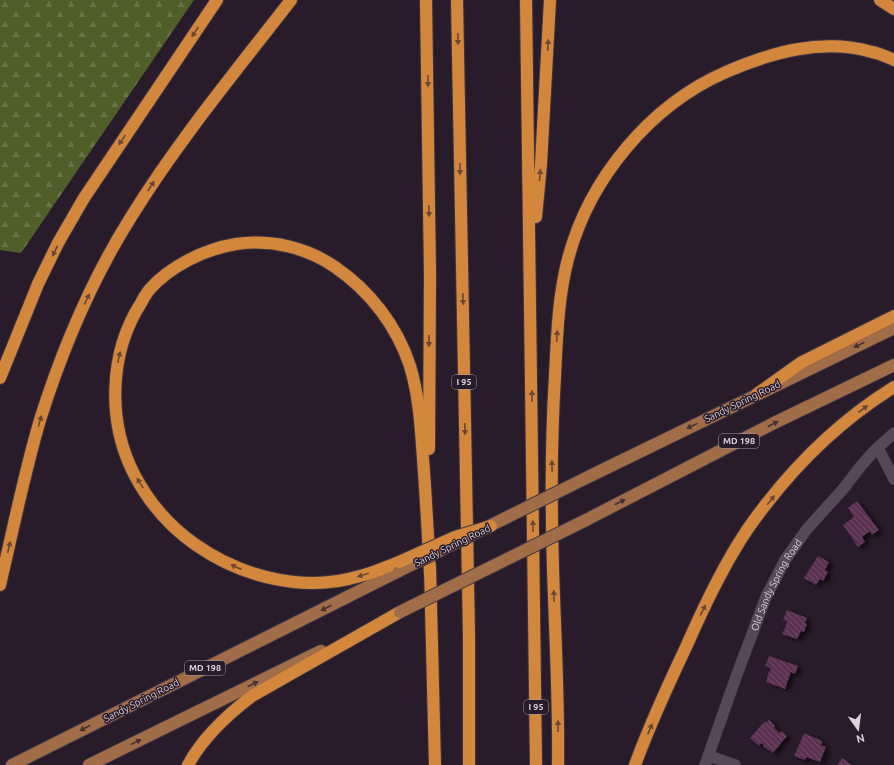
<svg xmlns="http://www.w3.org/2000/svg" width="894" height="765" font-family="Ubuntu,sans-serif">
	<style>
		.forest { fill: url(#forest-firs) }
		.building { fill: url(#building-back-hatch); filter: url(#shadow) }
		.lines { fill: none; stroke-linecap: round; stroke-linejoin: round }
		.minor-casing { stroke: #413643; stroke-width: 12 }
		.major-casing { stroke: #413643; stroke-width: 14 }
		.highway-casing { stroke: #413643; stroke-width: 14 }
		.minor { stroke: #564759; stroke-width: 11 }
		.major { stroke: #a06d48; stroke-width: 12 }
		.highway { stroke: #d2873d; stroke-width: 12 }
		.major-bridge-casing { stroke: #413643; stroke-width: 14; stroke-linecap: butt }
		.highway-bridge-casing { stroke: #413643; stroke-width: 14; stroke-linecap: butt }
		.major-bridge { stroke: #a06d48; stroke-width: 12 }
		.highway-bridge { stroke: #d2873d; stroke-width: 12 }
		.oneway { fill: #6c4632 }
		.oneway2 { fill: #463032 }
		.labels { text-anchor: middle; stroke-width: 3; stroke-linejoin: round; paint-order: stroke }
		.shield { fill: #281b2a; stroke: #a59aa6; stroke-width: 1 }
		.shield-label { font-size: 9px; font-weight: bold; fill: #dad1db }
		.street-label { font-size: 10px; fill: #dad1db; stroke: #281b2a }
	</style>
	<defs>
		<pattern id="forest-firs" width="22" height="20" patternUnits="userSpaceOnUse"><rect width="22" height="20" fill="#505f2a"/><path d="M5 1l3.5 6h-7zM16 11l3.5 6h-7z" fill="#697548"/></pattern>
		<pattern id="building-back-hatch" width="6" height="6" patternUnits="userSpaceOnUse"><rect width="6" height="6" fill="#5b3052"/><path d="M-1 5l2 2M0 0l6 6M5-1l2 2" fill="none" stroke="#724d6a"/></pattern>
		<filter id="shadow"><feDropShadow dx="4.5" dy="2.5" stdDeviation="2" flood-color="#0009"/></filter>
	</defs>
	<rect width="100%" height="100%" fill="#281b2a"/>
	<path class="forest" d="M0,0h194l-173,253 -21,-3z"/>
	<g class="building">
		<path d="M857,501l22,29 -7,5 -2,-4 -8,6 3,5 -7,5 -15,-22 11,-8 -6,-9z"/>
		<path d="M818,556l11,6 -4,8 3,2 -5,9 -3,-2 -4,6 -12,-7z"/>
		<path d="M787,610l20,8 -2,5 2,1 -3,8 -3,-1 -4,8 -15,-5 4,-8 1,-5 -4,-1z"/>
		<path d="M769,656l29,10 -3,8 -4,-2 -6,17 -19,-7 3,-11 1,1 1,-4 -6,-2z"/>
		<path d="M769,720l6,6 -1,2 6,5 2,-2 5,5 -14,17 -10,-7 1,-1 -3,-2 -2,3 -9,-8 14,-16 1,1z"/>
		<path d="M804,733l18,8 -1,4 5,2 -6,15 -14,-5 -1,3 -11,-4z"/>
		<path d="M842,758l10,7h-15z"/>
	</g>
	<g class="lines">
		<g class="minor-casing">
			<g id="minor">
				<path d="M878,448l16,31"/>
				<path d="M709,756l26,9"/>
				<path id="s1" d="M705,765l31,-88 30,-80 19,-37 22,-31 37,-41 16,-21 14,-16 20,-18"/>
			</g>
		</g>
		<g class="major-casing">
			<g id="major">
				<path d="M588,477l306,-149"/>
				<path d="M586,520l186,-96 122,-59"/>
				<path d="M12,765l387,-194"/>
				<path d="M89,765l232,-114"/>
			</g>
		</g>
		<g class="highway-casing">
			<g id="highway">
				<path d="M426,0l4,274 -1,175"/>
				<path d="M457,0l12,635v130"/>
				<path d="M526,0l10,765"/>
				<path d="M880,0l14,9"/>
				<path d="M536,217l5,-53 9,-164"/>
				<path d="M0,378l38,-94 20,-41 26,-45 133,-198"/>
				<path d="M757,394l45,-32 92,-46"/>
				<path d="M399,562c-13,5 -26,11 -39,14 -56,17 -118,1 -164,-31 -26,-18 -48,-44 -62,-71 -27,-53 -25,-121 7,-171 2,-4 5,-9 8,-13 21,-24 56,-41 87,-46 34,-5 70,3 99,23 35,24 62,59 75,99 9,30 11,62 13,93 3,38 5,77 7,115"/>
				<path d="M430,567l5,198"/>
				<path d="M0,585c13,-55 24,-111 40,-165 22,-70 52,-141 91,-203 47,-76 105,-146 160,-217"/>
				<path d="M188,765c15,-28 39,-50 64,-69l148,-84"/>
				<path d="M558,765c1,-66 -3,-131 -5,-197 -2,-64 -2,-128 2,-192 2,-39 3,-79 13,-117 21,-80 82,-154 158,-187 46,-20 96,-34 146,-20 7,1 15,5 22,8"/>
				<path d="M635,765c15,-41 33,-80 52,-120 17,-39 36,-79 60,-115 39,-56 89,-107 147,-143"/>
			</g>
		</g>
		<use href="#minor" class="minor"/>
		<use href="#major" class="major"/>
		<use href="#highway" class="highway"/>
		<g class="major-bridge-casing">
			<g id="major-bridge">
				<path d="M399,571l189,-94"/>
				<path d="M400,612l186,-92"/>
			</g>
		</g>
		<g class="highway-bridge-casing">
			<path id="highway-bridge" d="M399,562l56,-25 36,-11"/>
		</g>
		<use href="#major-bridge" class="major-bridge"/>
		<use href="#highway-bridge" class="highway-bridge"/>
	</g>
	<defs><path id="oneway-solid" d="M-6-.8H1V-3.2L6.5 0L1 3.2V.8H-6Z"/></defs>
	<g class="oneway">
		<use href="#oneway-solid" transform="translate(195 32) rotate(124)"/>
		<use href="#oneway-solid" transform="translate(458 39) rotate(89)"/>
		<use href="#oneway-solid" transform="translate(548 45) rotate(-87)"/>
		<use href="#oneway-solid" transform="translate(428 81) rotate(89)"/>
		<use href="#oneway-solid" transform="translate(122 140) rotate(124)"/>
		<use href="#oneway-solid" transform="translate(460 169) rotate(89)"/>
		<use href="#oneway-solid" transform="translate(540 175) rotate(-85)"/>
		<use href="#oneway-solid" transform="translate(151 186) rotate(-57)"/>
		<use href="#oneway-solid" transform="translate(429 211) rotate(89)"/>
		<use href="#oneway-solid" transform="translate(55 251) rotate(116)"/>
		<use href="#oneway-solid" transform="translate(87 299) rotate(-64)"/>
		<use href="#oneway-solid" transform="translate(463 299) rotate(89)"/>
		<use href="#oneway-solid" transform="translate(557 336) rotate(-87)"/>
		<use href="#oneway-solid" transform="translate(429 341) rotate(90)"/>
		<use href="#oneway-solid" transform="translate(119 357) rotate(-78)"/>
		<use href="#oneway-solid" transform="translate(532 396) rotate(-91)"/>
		<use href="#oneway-solid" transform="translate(863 409) rotate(-37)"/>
		<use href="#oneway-solid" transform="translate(40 421) rotate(-73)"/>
		<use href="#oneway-solid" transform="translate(465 429) rotate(89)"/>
		<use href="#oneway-solid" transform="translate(552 466) rotate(-91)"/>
		<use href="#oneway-solid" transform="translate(140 483) rotate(-122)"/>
		<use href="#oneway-solid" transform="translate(771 500) rotate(-52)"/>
		<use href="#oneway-solid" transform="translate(533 526) rotate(-91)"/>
		<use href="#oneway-solid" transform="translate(9 547) rotate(-77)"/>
		<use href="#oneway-solid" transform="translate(236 567) rotate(-156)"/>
		<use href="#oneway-solid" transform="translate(363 575) rotate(163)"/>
		<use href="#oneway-solid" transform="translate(554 596) rotate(-92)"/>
		<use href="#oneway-solid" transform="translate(703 610) rotate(-64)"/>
		<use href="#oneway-solid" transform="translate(558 726) rotate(-90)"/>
		<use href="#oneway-solid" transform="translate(650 729) rotate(-67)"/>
	</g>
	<g class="oneway2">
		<use href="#oneway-solid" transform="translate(859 345) rotate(154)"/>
		<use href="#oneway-solid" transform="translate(773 424) rotate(-27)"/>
		<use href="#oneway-solid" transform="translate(692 426) rotate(154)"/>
		<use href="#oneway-solid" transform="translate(620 502) rotate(-27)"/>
		<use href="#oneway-solid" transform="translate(326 608) rotate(153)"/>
		<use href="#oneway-solid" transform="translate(253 684) rotate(-26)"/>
		<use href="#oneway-solid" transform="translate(85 728) rotate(153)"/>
		<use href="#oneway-solid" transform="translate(136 742) rotate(-26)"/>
	</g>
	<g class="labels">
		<g class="shield">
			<rect x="452" y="375" width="24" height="14" rx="3"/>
			<rect x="719" y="434" width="40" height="14" rx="3"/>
			<rect x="185" y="661" width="40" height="14" rx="3"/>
			<rect x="524" y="700" width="24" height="14" rx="3"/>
		</g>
		<g class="shield-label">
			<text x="464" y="385">I 95</text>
			<text x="739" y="444">MD 198</text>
			<text x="205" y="671">MD 198</text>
			<text x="536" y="710">I 95</text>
		</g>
		<g class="street-label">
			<text transform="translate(742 401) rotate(-26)" y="4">Sandy Spring Road</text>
			<text transform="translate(452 545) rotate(-26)" y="4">Sandy Spring Road</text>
			<text dy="4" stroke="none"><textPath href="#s1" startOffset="194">Old Sandy Spring Road</textPath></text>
			<text transform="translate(141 700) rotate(-27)" y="4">Sandy Spring Road</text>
		</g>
	</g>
	<g transform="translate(858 729) rotate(166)" stroke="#281b2a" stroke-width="3" paint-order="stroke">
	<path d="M0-3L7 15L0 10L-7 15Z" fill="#dad1db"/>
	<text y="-6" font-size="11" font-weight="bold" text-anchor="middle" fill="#dad1db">N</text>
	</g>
</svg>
